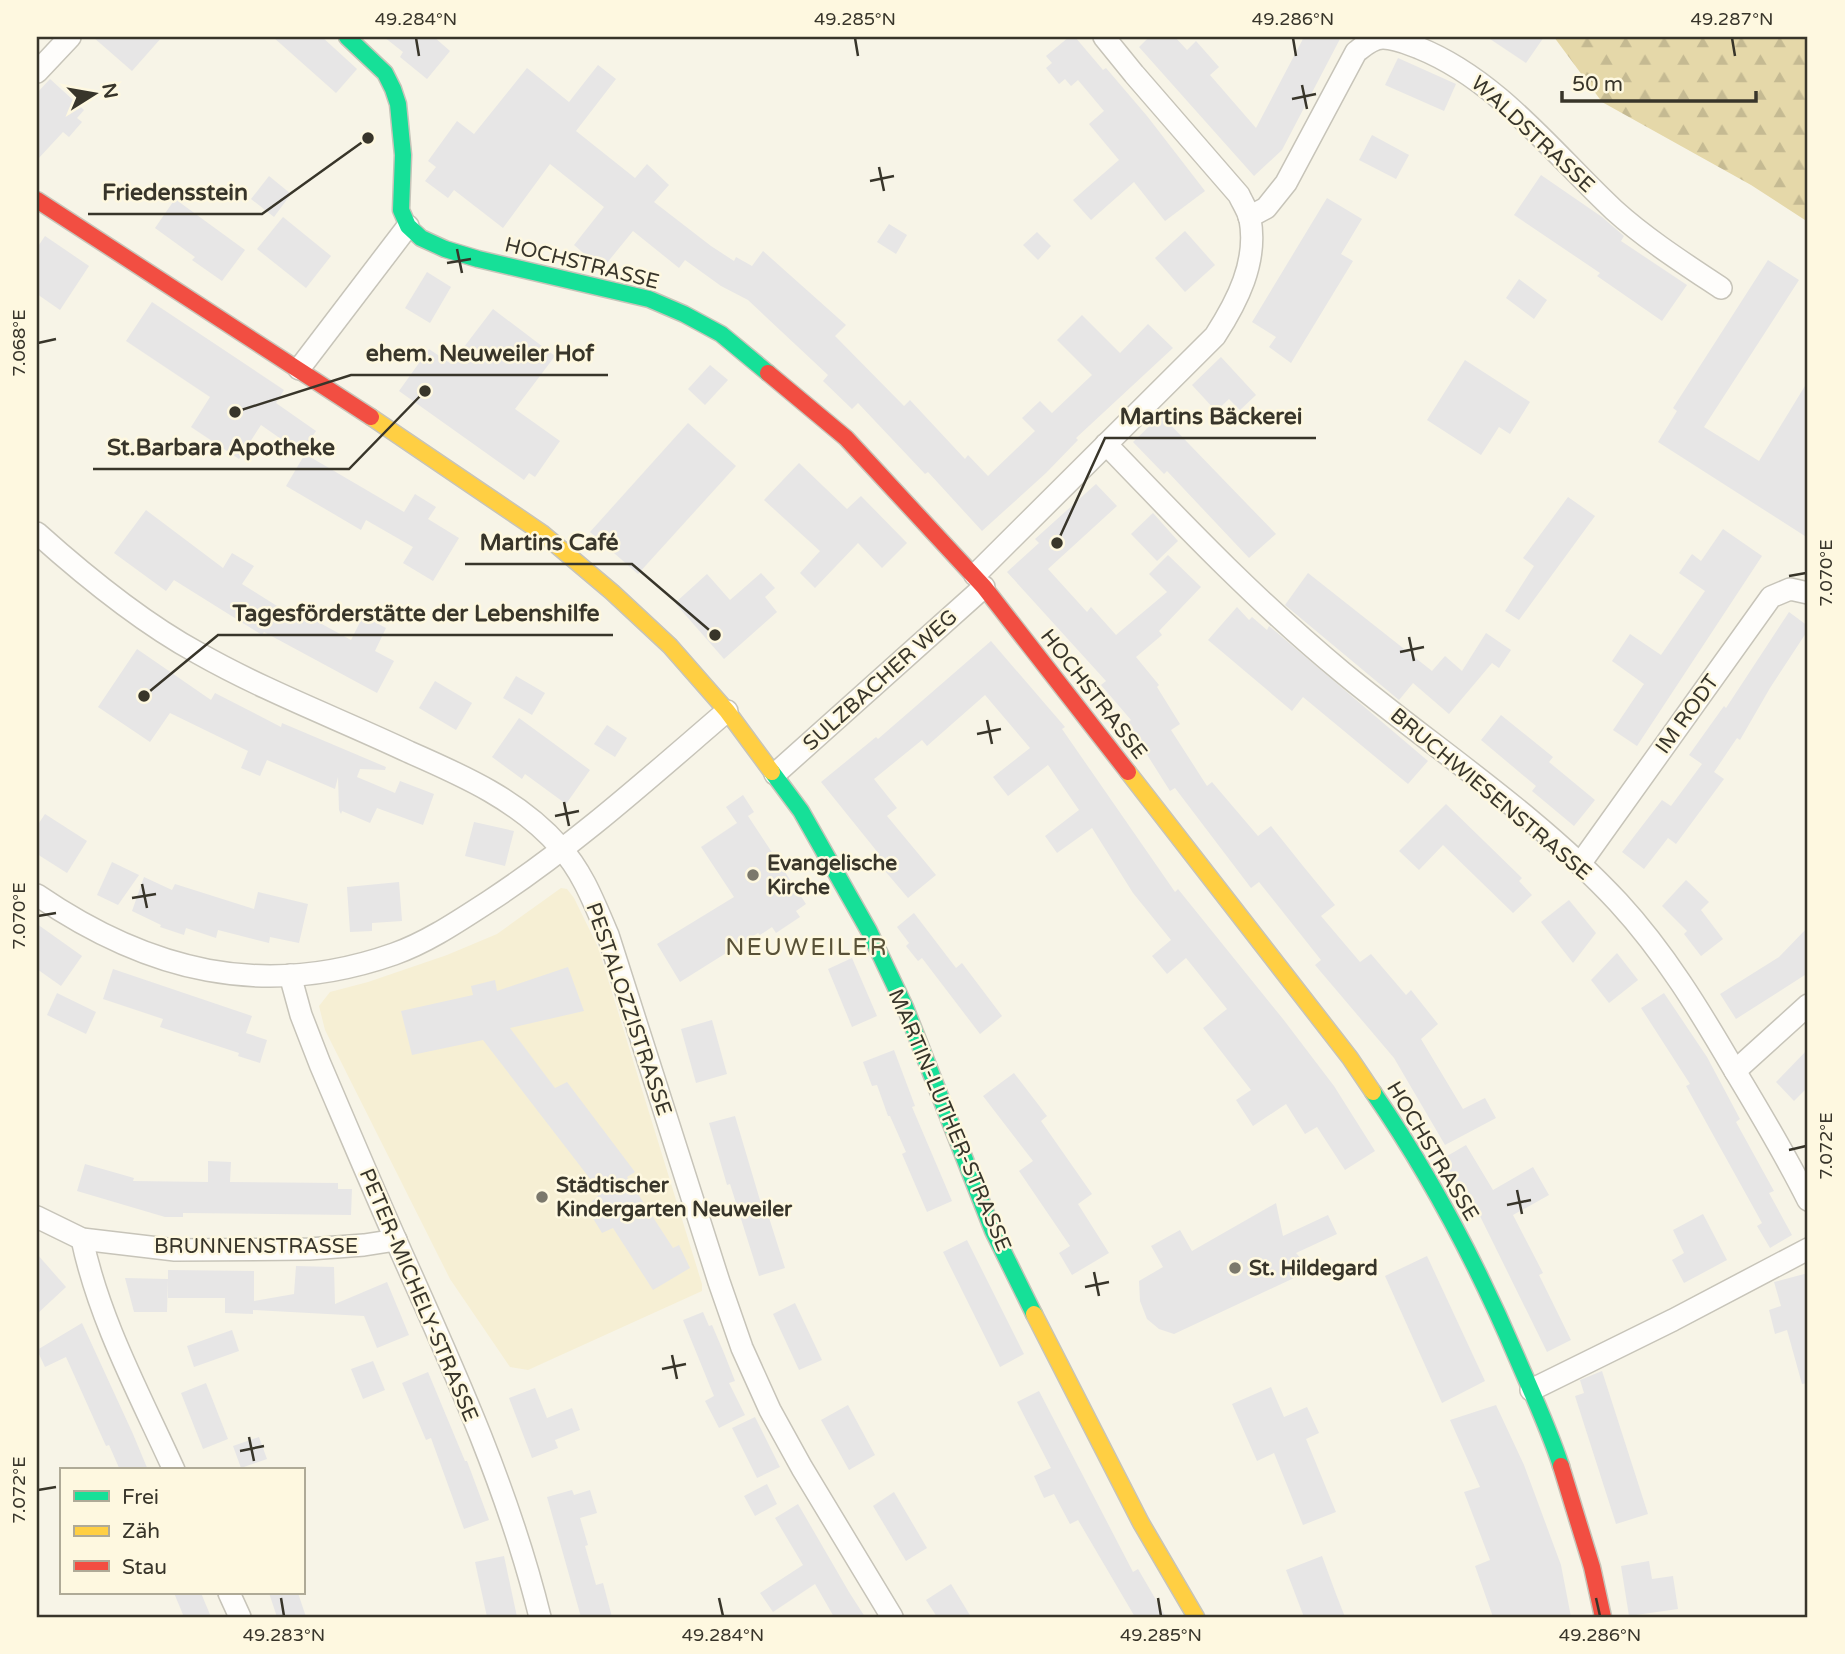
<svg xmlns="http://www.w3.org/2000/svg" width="1845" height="1654" font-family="'Varela Round',sans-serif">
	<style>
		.built { fill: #f6efd4 }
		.forest { fill: url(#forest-firs) }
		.building { fill: #e7e6e6 }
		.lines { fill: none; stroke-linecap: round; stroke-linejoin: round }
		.street-casing { stroke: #c7c4b9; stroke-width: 24 }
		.fast-casing { stroke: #c7c4b9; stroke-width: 19 }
		.slow-casing { stroke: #c7c4b9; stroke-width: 19 }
		.jam-casing { stroke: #c7c4b9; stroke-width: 19 }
		.street { stroke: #fefdfb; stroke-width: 21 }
		.fast { stroke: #16e098; stroke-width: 16 }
		.slow { stroke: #ffcf43; stroke-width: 16 }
		.jam { stroke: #f24e42; stroke-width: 16 }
		.ticks { fill: none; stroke: #38352a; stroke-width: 2.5 }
		.poi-dot { fill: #7b786c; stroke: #fef8e0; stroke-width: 2.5 }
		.labels { text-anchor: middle; stroke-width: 5; stroke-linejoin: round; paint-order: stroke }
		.street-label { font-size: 21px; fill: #38352a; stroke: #fef8e0 }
		.poi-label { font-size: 21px; font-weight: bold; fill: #38352a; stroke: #fef8e0; text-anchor: start }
		.quarter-label { font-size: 24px; letter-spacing: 2px; fill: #595238; stroke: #fef8e0 }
		.leader { fill: none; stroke: #38352a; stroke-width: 2.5 }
		.callout-dot { fill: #38352a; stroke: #fef8e0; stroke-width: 2.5 }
		.callout-label { font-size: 23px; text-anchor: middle; font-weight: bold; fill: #38352a; stroke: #fef8e0; stroke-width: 5; stroke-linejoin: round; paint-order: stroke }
		.neatline { fill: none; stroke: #38352a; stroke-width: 2.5 }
		.ticks-label { font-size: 18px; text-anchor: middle; fill: #38352a }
	</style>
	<defs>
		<pattern id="forest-firs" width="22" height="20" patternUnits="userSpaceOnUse" patternTransform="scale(1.75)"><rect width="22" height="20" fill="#e5d8a9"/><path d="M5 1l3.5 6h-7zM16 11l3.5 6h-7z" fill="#c5ba92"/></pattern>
	</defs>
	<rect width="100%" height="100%" fill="#f7f4e7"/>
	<path class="built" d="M561,888l6,1 7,9 24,49 104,337v7l-174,79 -18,-3 -60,-88 -125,-249 -6,-24 11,-14 38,-10 79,-27 50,-21z"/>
	<path class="forest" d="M1554,37h254v185l-57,-37 -149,-83z"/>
	<g class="building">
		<path d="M93,37h69l-30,34z"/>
		<path d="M273,37h49l35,32 -21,24z"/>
		<path d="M384,37h50l16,14 -23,28 -27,-22 3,-5z"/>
		<path d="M1069,37h6l28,33 3,-2 41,48 58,75 -40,30 -31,-39 -43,38 -18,-20 46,-40 -30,-36 15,-13 -26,-31 -7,6 -6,-7 -6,5 -13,-16 6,-5 -6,-7z"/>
		<path d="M1149,37h26l12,13 9,-9 23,26 -9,8 46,53 48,-91h37l-59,113 -28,26 -115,-129z"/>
		<path d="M1487,37h57l-18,26z"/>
		<path d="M1398,58l58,26 -12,27 -59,-26z"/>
		<path d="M598,65l18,14 -40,52 59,47 12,-14 22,21 -15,17 57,44 23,15 2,-4 16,9 11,-15 83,74 -11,11 69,70 6,-6 55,59 3,-4 20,21 47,-45 -13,-13 18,-17 12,12 40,-38 -35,-35 25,-25 38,38 28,-29 25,24 -97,90 2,2 -32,33 -64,58 -54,-59 -3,2 -67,-71 -6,6 -29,-28 5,-6 -80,-75 -27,-14 -36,-26 -6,8 -46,-37 -31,38 -28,-24 30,-38 -54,-43 -47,64 -49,-38 -6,8 -23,-17 11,-14 -8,-6 29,-40 17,13 53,-66 42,34z"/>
		<path d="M50,79l34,31 -7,8 5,4 -13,15 -6,-5 -26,28v-67z"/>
		<path d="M1372,135l37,20 -13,24 -37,-19z"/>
		<path d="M1541,175l61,42 22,19 -3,5 66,44 -25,36 -65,-45 3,-3 -86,-58z"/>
		<path d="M269,176l22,18 -17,23 -23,-18z"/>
		<path d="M1327,198l35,21 -21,35 12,7 -62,102 -22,-16 7,-10 -24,-15z"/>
		<path d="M175,199l70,51 -23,31 -30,-21 3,-3 -40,-29z"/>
		<path d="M283,217l48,39 -25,32 -49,-39z"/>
		<path d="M889,224l18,11 -11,19 -19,-12z"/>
		<path d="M1185,231l30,34 -30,27 -30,-34z"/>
		<path d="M1037,232l14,14 -13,14 -15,-15z"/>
		<path d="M45,236l44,30 -29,44 -23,-16v-46z"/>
		<path d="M1768,260l31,20 -95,147 55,34 49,-80v157l-150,-96 19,-31 -4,-3z"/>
		<path d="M427,272l24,15 -21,36 -25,-15z"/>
		<path d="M1519,279l28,21 -13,19 -28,-21z"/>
		<path d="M152,302l132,88 -8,13 40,28 -15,22 -40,-28 -22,34 -48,-32 19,-30 -84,-56z"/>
		<path d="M493,309l62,47 -40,53 45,32 -25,36 -6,-4 -5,7 -125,-89 30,-42 22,15z"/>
		<path d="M1221,357l35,38 -16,15 -11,-11 -13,12 -24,-26z"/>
		<path d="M1465,360l65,42 -20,32 -11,-7 -18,28 -54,-35z"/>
		<path d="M710,365l18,15 -23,25 -17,-16z"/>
		<path d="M1161,415l115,119 -27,24 -82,-87 -3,3 -31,-32z"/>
		<path d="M688,423l48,43 -98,108 -48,-42z"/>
		<path d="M305,454l99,58 11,-18 21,13 -8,12 31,19 -26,43 -30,-18 10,-16 -47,-27 -5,10 -75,-44z"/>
		<path d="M799,463l48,46 14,-13 46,47 -25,25 -24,-25 -43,45 -15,-15 20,-22 -56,-51z"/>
		<path d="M1096,484l21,22 -69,63 39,43 4,-5 25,28 51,-43 -18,-18 19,-19 33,32 -42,44 3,4 -26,22 23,28 -2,2 23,37 -9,6 36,56 5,-4 46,54 13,-10 32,40 32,39 -14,11 39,46 11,-8 35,41 5,-5 27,34 -17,15 42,70 22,-11 11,20 -51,27 -51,-87 -79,-93 6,-5 -62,-78 -8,6 -76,-100 -5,3 -43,-68 4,-3 -30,-35 5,-4 -99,-109 32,-29 -4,-4z"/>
		<path d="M1568,497l27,19 -76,104 -14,-9 29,-45 -11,-8z"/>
		<path d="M146,510l77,58 9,-15 22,13 -12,18 43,27 4,-5 62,34 12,-24 23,12 -11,23 19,10 -17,32 -113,-61 -2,3 -88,-55 -8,11 -52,-38z"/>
		<path d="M1153,513l25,28 -21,20 -26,-27z"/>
		<path d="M1723,529l39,27 -125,190 -24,-16 31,-46 -32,-23 18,-27 31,21 44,-64 -26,-18 13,-19 9,7z"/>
		<path d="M761,573l14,15 -10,9 12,15 -53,47 -49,-56 32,-29 23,26z"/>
		<path d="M1308,573l124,98 13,-15 17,15 24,-38 25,17 -12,18 -7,-5 -43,51 -36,-31 -14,17 -114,-95z"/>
		<path d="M1237,607l12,13 3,-3 15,13 2,-4 159,135 -20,23 -105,-87 -11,14 -84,-71z"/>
		<path d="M1789,612l19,14v4l-38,58 -30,52 -3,-2 -23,34 10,7 -48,65 -8,-6 -24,31 -22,-17 40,-52 9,6 31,-42 -13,-9 35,-49 2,2z"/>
		<path d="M991,641l74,86 -3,2 113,163 3,-3 105,130 51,67 41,65 -30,19 -28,-43 -12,7 -19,-30 -33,22 -17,-26 15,-10 -48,-62 24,-19 -41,-51 -19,16 -15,-18 19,-16 -38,-47 -41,-65 -35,25 -12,-17 34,-26 -31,-45 -40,31 -15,-19 37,-29 -45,-53 -58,51 -5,-6 -48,39 23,29 -10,8 49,59 -28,23 -34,-40 5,-4 -58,-72 55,-45 2,2z"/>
		<path d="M137,649l74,51 4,-7 66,34 1,-4 104,44 -1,3 -25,-1 -3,8 38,16 5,-12 34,13 -11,31 -46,-17 -7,15 -28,-12 -1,3 -2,-4 -1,-33 -3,12 -68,-29 -7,16 -19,-8 7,-17 -78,-38 -20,29 -52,-35z"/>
		<path d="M516,676l29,17 -13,22 -29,-17z"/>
		<path d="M435,681l37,22 -16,27 -37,-22z"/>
		<path d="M1501,715l52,42 -4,5 46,38 -21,26 -42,-35 4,-5 -55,-46z"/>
		<path d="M519,718l71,52 -24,34 -41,-30 -3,5 -30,-22z"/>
		<path d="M607,725l20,13 -12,19 -21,-13z"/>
		<path d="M743,795l11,17 -6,4 58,88 -10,7 4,6 -24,16 -4,-6 -12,8 -2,-2 -78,49 -23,-38 77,-47 -33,-50 36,-24 -11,-16z"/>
		<path d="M1446,804l76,74 -3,3 13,14 -19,18 -70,-68 -24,25 -20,-19z"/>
		<path d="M45,814l42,27 -20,32 -30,-19v-28z"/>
		<path d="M474,822l40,9 -9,35 -40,-10z"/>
		<path d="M112,862l27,13 -21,30 -21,-10z"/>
		<path d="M144,877l28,13 3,-6 79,25 4,-17 50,12 -9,39 -29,-6 -1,6 -51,-13 -2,8 -30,-10 -2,7 -24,-8 1,-2 -29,-14z"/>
		<path d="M1686,880l23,22 -8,8 22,29 -22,17 -17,-22 3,-3 -25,-25z"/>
		<path d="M399,882l3,39 -30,2v8l-22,1 -3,-45z"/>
		<path d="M1569,900l27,33 -23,30 -32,-41z"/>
		<path d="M914,913l42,55 6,-5 40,53 -22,18 -58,-76 -4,3 -12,-15 3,-3 -12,-16z"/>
		<path d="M37,924l45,32 -21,30 -24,-17z"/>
		<path d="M1808,927v46l-72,46 -16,-25 59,-37z"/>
		<path d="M1617,953l21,27 -29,23 -18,-23z"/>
		<path d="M852,958l25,58 -25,11 -24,-58z"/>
		<path d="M568,967l16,44 -74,17 45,60 12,-6 68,90 -8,5 46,71 6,-3 11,23 -37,22 -40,-62 -11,5 -16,-26 15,-14 -118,-153 -71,15 -11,-44 72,-16 -2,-9 24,-6 2,11z"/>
		<path d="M113,969l139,47 -6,17 21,7 -7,23 -22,-7 1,-3 -79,-26 3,-8 -60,-20z"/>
		<path d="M57,993l39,19 -10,22 -39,-19z"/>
		<path d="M1664,993l43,64 33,62 -4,3 38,69 -5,2 23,42 -22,13 -13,-22 5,-3 -76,-137 4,-2 -49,-76z"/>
		<path d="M712,1020l15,54 -31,9 -15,-54z"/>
		<path d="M1808,1049v38l-14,14 -18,-19z"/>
		<path d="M894,1050l21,56 -3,1 40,94 -25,11 -25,-58 4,-2 -16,-36h-2l-11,-31 -5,1 -9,-24z"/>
		<path d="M1014,1073l33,43 -6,5 51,73 -14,10 31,49 -37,22 -13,-22 11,-7 -51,-75 14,-10 -50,-65z"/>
		<path d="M735,1116l27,91 3,-2 20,63 -26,8 -29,-92 -3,1 -18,-62z"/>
		<path d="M1466,1145l27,45 40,-23 16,28 -36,20 30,58 -4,2 32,65 -24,12 -71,-144 -3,1 -31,-50z"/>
		<path d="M208,1161l23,1 -1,20 108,1v6h14l-1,26 -168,-2v4h-18l-88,-26 8,-27 49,14 -1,3 75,1z"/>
		<path d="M1276,1203l7,33 45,-21 9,19 -41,19 15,17 -137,64 -15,-5 -12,-10 -7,-18 -1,-20 24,-14 -12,-21 29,-16 12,21z"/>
		<path d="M1703,1214l24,46 -43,23 -12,-23 12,-7 -11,-23z"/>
		<path d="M967,1240l57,114 -24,13 -57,-115z"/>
		<path d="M37,1254l29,33 -29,27z"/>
		<path d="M1427,1256l58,125 -43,22 -57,-127z"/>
		<path d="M296,1266l38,1 1,37 52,-22 22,53 -32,13 -13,-32 -111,-6v4l-28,-1v-15h-57v-28l86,1v30l40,-7z"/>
		<path d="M1808,1273v110l-6,1 -15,-54 -12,4 -6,-24 12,-4 -7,-24z"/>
		<path d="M125,1278l43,1 -1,33h-33z"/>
		<path d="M795,1303l27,57 -23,10 -26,-56z"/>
		<path d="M703,1312l6,14 3,-1 12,28 11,28 -6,2 16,32 -26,13 -14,-27 9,-5 -31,-76z"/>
		<path d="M82,1323l51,111 15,36h-28l-11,-25 -3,1 -40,-89 -21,10 -8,-17z"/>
		<path d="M232,1330l7,21 -45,16 -7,-21z"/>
		<path d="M373,1361l12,29 -22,9 -12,-30z"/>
		<path d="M1602,1371l46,143 -32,10 -41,-128 9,-3 -4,-13z"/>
		<path d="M428,1372l37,89h2l22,59 -25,9 -33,-91 -5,2 -24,-57z"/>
		<path d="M206,1383l22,56 -25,10 -22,-56z"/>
		<path d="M1271,1387l13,30 23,-10 12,26 -13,6 30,73 -33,13 -29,-72 -17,8 -25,-57z"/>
		<path d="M535,1388l12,30 25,-10 8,22 -25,10 3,8 -26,10 -23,-60z"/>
		<path d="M1039,1391l94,181 5,-3 28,48h-31l-57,-97 -8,4 -16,-30 -10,4 -10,-22 17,-8 -34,-66z"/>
		<path d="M848,1405l27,50 -26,15 -28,-50z"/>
		<path d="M1496,1405l28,60 37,100 10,52h-78l-18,-51 15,-6 -26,-68 16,-5 -30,-67z"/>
		<path d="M755,1417l25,50 -23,11 -25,-50z"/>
		<path d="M259,1437l8,22 -26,9 -8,-22z"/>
		<path d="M767,1484l10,20 -22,12 -11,-20z"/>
		<path d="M572,1490l2,5 16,-5 7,23 -17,5 8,27 -3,1 11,39 7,-2 9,34h-31l-34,-120z"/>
		<path d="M894,1492l33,56 -21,13 -33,-55z"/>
		<path d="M798,1504l51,88 16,25h-31l-19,-33 -42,28 -13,-19 43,-28 -28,-47z"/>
		<path d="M504,1556l13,61h-30l-12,-55z"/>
		<path d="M1322,1556l14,38 9,23h-41l-18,-47z"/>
		<path d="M1649,1561l3,18 21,-3 5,33 -49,7 -8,-50z"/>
		<path d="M951,1584l20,33h-34l-11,-17z"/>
		<path d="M174,1593h27l10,24h-27z"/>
		<path d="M269,1593h29l8,24h-29z"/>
	</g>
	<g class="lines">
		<g class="street-casing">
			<g id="street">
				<path d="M37,72l33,-35"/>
				<path d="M1249,217l17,-9 20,-25 70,-131c8,-6 16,-14 27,-14 13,0 25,6 36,10 79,32 134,105 195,162 32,29 71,54 107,78"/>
				<path d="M299,369l109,-143"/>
				<path d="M1106,444c76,79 151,158 236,228 92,76 194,142 276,230 47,51 82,109 117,169 26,43 51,85 73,129"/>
				<path d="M37,533c48,43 104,89 161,120 67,38 141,66 211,99 55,24 111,49 151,95 23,25 35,58 48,88l111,347 23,66 28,62 32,58 90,149"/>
				<path d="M975,575l240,-239c22,-34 43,-74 35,-117 -2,-8 -8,-17 -11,-24l-105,-121 -30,-37"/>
				<path d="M775,774l209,-187"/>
				<path d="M1580,864l191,-267 19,-8 18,4"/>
				<path d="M37,895c111,76 226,105 357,59 34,-12 66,-34 97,-54 84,-55 159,-123 236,-189"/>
				<path d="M290,975l11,40 19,49c27,63 54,127 82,190 53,118 107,237 138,363"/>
				<path d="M1735,1071l73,-66"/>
				<path d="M37,1217l45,22 93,11 134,-1 55,-4 32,-5"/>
				<path d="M82,1239c17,81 58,156 92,231"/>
				<path d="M1531,1390l142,-70 135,-71"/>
				<path d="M229,1593l11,24"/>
			</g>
		</g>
		<g class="fast-casing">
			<g id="fast">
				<path d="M347,37l38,36 8,16 5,15 5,51 -2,55 7,16 13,12 24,11 33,10 171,40 35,15 37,20 47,39"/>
				<path d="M772,772l29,39 68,120 36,76 88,224 41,83"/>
				<path d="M1373,1092c58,84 104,172 144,266 15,35 32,71 44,108"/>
			</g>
		</g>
		<g class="slow-casing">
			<g id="slow">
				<path d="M371,417l171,116 70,59 58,54 57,65 45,61"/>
				<path d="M1128,772l222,286 23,34"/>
				<path d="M1034,1314l107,209 55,94"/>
			</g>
		</g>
		<g class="jam-casing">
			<g id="jam">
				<path d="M37,200l334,217"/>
				<path d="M768,373l78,65 138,149 144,185"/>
				<path d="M1561,1466l31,101 11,50"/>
			</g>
		</g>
		<use href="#street" class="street"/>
		<use href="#fast" class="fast"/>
		<use href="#slow" class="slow"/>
		<use href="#jam" class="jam"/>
	</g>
	<path class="ticks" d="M416,38l3,18M855,38l3,18M1293,38l3,18M1732,38l3,18M1302,85l5,24M1292,99l24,-5M879,167l5,24M870,181l24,-5M457,249l5,24M447,263l24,-4M38,343l18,-4M1789,576l17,-3M1409,637l5,24M1400,652l24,-5M987,720l5,24M977,734l24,-5M564,802l5,24M555,816l24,-5M142,884l5,24M132,898l24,-4M38,916l18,-3M1789,1150l17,-4M1517,1190l5,24M1507,1205l24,-5M1094,1272l5,24M1085,1287l24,-5M672,1355l5,24M662,1369l24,-5M249,1437l5,24M240,1451l24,-5M38,1490l18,-3M281,1598l3,18M719,1598l4,18M1158,1598l3,18M1596,1598l4,18"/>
	<g class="poi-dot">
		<circle cx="753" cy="875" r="7"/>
		<circle cx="542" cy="1197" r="7"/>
		<circle cx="1235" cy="1268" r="7"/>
	</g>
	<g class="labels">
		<g class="street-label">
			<text transform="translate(1533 134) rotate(43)" y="7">WALDSTRASSE</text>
			<text transform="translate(582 263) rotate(14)" y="7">HOCHSTRASSE</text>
			<text transform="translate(880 680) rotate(-42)" y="7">SULZBACHER WEG</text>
			<text transform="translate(1094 694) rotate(52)" y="7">HOCHSTRASSE</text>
			<text transform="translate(1687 714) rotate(-54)" y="7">IM RODT</text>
			<text transform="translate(1491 794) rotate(40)" y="7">BRUCHWIESENSTRASSE</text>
			<text transform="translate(629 1009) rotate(71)" y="7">PESTALOZZISTRASSE</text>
			<text transform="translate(950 1120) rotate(67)" y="7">MARTIN-LUTHER-STRASSE</text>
			<text transform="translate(1433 1151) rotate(59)" y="7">HOCHSTRASSE</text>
			<text x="256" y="1253">BRUNNENSTRASSE</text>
			<text transform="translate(419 1295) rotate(67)" y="7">PETER-MICHELY-STRASSE</text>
		</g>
		<g class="poi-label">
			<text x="767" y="870">Evangelische<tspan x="767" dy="24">Kirche</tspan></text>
			<text x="556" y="1192">Städtischer<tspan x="556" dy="24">Kindergarten Neuweiler</tspan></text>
			<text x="1249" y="1275">St. Hildegard</text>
		</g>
		<g class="quarter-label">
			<text x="807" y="955">NEUWEILER</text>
		</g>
	</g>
	<path class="leader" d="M368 138L262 214H88M235 412L351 375H608M1057 543L1105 438H1316M425 391L349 469H93M715 635L632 564H465M144 696L218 635H613"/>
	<g class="callout-dot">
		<circle cx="368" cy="138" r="7"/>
		<circle cx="235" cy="412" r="7"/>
		<circle cx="1057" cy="543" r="7"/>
		<circle cx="425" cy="391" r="7"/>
		<circle cx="715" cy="635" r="7"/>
		<circle cx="144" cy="696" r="7"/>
	</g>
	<g class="callout-label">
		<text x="175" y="200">Friedensstein</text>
		<text x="480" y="361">ehem. Neuweiler Hof</text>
		<text x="1211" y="424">Martins Bäckerei</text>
		<text x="221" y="455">St.Barbara Apotheke</text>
		<text x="549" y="550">Martins Café</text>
		<text x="416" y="621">Tagesförderstätte der Lebenshilfe</text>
	</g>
	<rect width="1845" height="1654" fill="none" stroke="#fef8e0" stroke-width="77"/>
	<rect x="60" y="1468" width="245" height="126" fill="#fef8e0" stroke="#afaa97" stroke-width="2"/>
	<rect x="74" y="1491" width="35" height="10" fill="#16e098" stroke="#afaa97" stroke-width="2"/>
	<text x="122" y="1504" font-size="21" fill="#38352a">Frei</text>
	<rect x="74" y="1526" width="35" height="10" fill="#ffcf43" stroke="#afaa97" stroke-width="2"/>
	<text x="122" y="1538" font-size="21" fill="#38352a">Zäh</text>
	<rect x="74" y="1561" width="35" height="10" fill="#f24e42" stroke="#afaa97" stroke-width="2"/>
	<text x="122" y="1574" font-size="21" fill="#38352a">Stau</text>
	<g transform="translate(94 94) rotate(79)" stroke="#fef8e0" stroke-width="5" paint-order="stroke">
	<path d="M0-5L12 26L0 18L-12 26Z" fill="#38352a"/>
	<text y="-10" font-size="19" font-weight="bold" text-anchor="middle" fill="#38352a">N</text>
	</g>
	<path d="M1562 91v10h194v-10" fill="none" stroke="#38352a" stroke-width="3.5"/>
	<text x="1572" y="91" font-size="21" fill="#38352a" stroke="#fef8e0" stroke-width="5" paint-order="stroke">50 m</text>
	<rect x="38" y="38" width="1768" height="1578" class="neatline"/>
	<g class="ticks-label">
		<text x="416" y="25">49.284°N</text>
		<text x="855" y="25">49.285°N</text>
		<text x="1293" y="25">49.286°N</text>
		<text x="1732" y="25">49.287°N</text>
		<text transform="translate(19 343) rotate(-90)" y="6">7.068°E</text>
		<text transform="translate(1826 573) rotate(-90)" y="6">7.070°E</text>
		<text transform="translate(19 916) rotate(-90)" y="6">7.070°E</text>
		<text transform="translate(1826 1146) rotate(-90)" y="6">7.072°E</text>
		<text transform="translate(19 1490) rotate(-90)" y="6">7.072°E</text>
		<text x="284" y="1641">49.283°N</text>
		<text x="723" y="1641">49.284°N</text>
		<text x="1161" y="1641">49.285°N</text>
		<text x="1600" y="1641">49.286°N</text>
	</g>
</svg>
